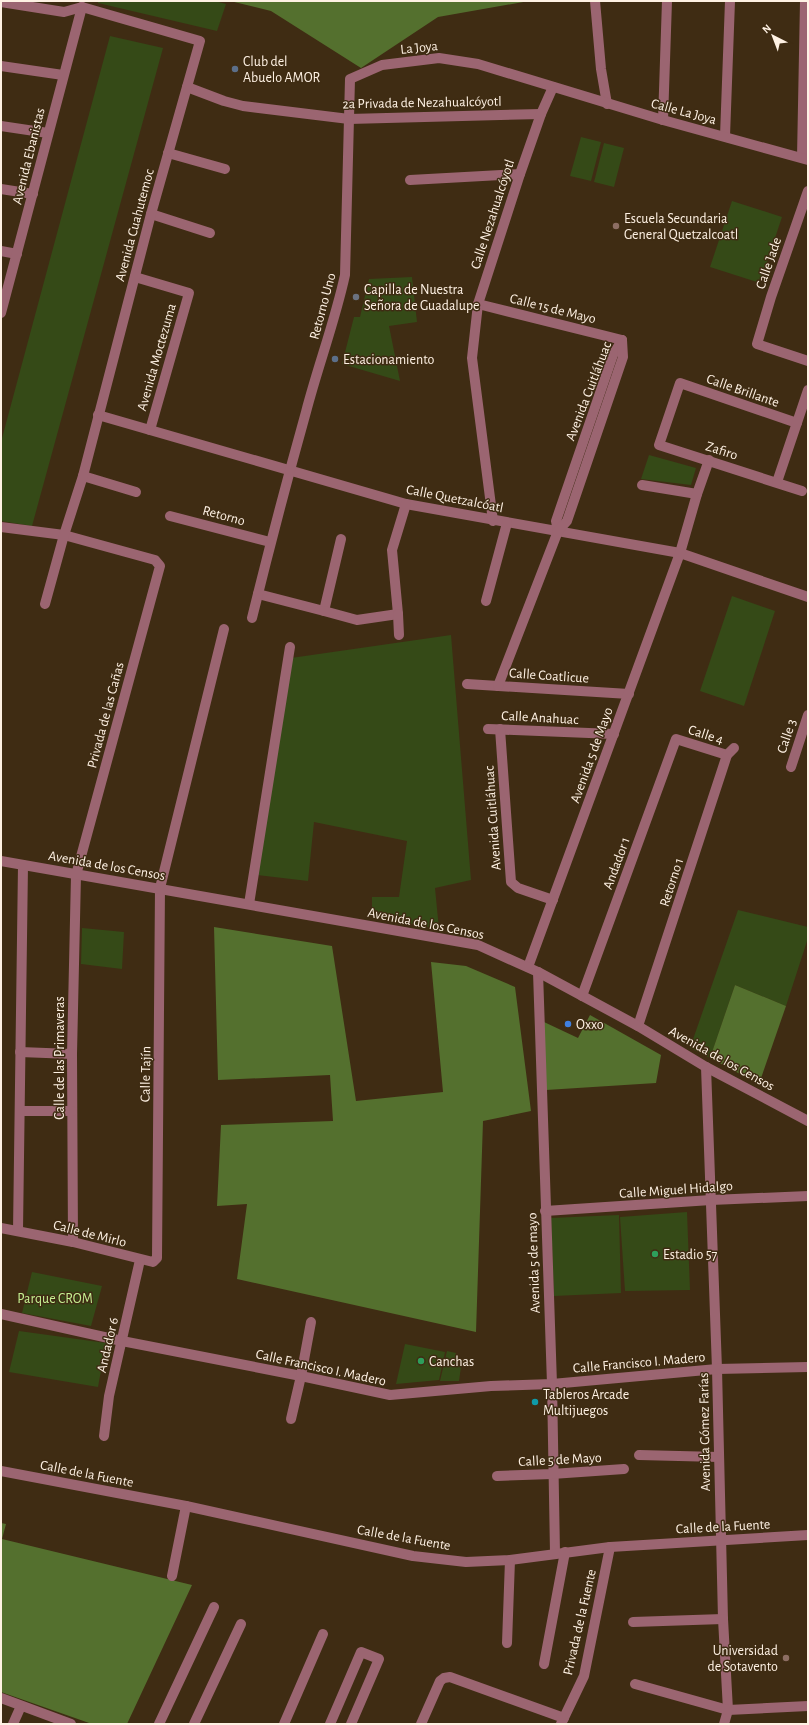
<svg xmlns="http://www.w3.org/2000/svg" width="809" height="1725" font-family="'Alegreya Sans',sans-serif">
	<style>
		.green { fill: #354a17 }
		.forest { fill: #54702e }
		.lines { fill: none; stroke-linecap: round; stroke-linejoin: round }
		.minor { stroke: #9b6571; stroke-width: 10 }
		.tertiary { stroke: #9b6571; stroke-width: 10 }
		.service-dot { fill: #5c6f8a; stroke: #3f2c13; stroke-width: 1.5 }
		.education-dot { fill: #8d6e63; stroke: #3f2c13; stroke-width: 1.5 }
		.worship-dot { fill: #6b7280; stroke: #3f2c13; stroke-width: 1.5 }
		.shop-dot { fill: #3f7fe0; stroke: #3f2c13; stroke-width: 1.5 }
		.leisure-dot { fill: #2e9e5b; stroke: #3f2c13; stroke-width: 1.5 }
		.culture-dot { fill: #0f9aa8; stroke: #3f2c13; stroke-width: 1.5 }
		.labels { text-anchor: middle; stroke-width: 3; stroke-linejoin: round; paint-order: stroke }
		.street-label { font-size: 14px; fill: #fef1e3; stroke: #3f2c13 }
		.poi-label { font-size: 14px; fill: #fef1e3; stroke: #3f2c13; text-anchor: start }
		.park-label { font-size: 14px; fill: #c5f092; stroke: #3f2c13 }
	</style>
	<rect width="100%" height="100%" fill="#3f2c13"/>
	<g class="green">
		<path d="M98,1h117l11,3 -9,27 -119,-28z"/>
		<path d="M110,36l53,12 -131,478 -31,-5v-79z"/>
		<path d="M581,137l20,5 -10,39 -21,-5z"/>
		<path d="M604,143l20,5 -10,39 -20,-5z"/>
		<path d="M732,201l50,16 -22,66 -50,-16z"/>
		<path d="M412,277l5,45 -28,4 11,55 -58,-17 12,-47h6l9,-38z"/>
		<path d="M649,455l47,13 -5,17 -50,-6z"/>
		<path d="M732,596l43,15 -31,95 -44,-15z"/>
		<path d="M451,635l20,245 -36,8 4,41 -67,-12v-20h27l8,-56 -93,-19 -6,59 -51,-6 34,-217z"/>
		<path d="M738,910l70,17v11l-22,68 -51,-21 -25,73 -20,-10z"/>
		<path d="M82,928l42,4 -2,37 -41,-5z"/>
		<path d="M687,1212l3,78 -65,1 -5,-74z"/>
		<path d="M619,1215l2,78 -67,3 -3,-78z"/>
		<path d="M32,1272l70,14 -11,40 -69,-13z"/>
		<path d="M19,1331l87,12 -8,44 -89,-15z"/>
		<path d="M405,1344l40,8 -6,28 -43,4z"/>
		<path d="M447,1351l9,2 -1,5 7,2 -3,21h-19z"/>
	</g>
	<g class="forest">
		<path d="M230,1h299l-91,16 -77,51 -90,-57z"/>
		<path d="M214,927l118,19 24,155 87,-9 -12,-130 35,4 49,21 16,124 -48,10 -7,211 -239,-53 10,-75 -30,2 4,-81 112,-4 -3,-46 -112,5z"/>
		<path d="M735,985l51,21 -27,78 -49,-26z"/>
		<path d="M590,1015l71,40 -5,28 -110,7 -2,-68 34,16z"/>
		<path d="M1,1523l5,1 -4,15 190,46 -65,139h-35l-91,-32z"/>
	</g>
	<g class="lines">
		<g class="minor">
			<path d="M595,1l6,68 6,35"/>
			<path d="M1,2l63,10 18,-5"/>
			<path d="M1,66l62,9"/>
			<path d="M187,87l37,14 19,5 106,13 192,-5"/>
			<path d="M663,120l4,-119"/>
			<path d="M1,126l47,7"/>
			<path d="M725,136l5,-135"/>
			<path d="M168,153l57,16"/>
			<path d="M802,157l3,-156"/>
			<path d="M410,180l110,-6"/>
			<path d="M1,189l32,5"/>
			<path d="M808,191l-37,106 -14,47 51,17"/>
			<path d="M151,214l59,19"/>
			<path d="M1,251l16,3"/>
			<path d="M135,277l54,16 -39,137"/>
			<path d="M478,304l144,36"/>
			<path d="M1,313l81,-306"/>
			<path d="M98,415l308,89 274,49 128,44"/>
			<path d="M797,423l-117,-40 -21,62 143,46"/>
			<path d="M83,476l53,16"/>
			<path d="M777,482l31,-92"/>
			<path d="M642,485l55,9"/>
			<path d="M170,516l100,26"/>
			<path d="M493,521l-21,-163 6,-54 42,-130 21,-60 12,-27"/>
			<path d="M1,527l63,8 91,25 5,6 -84,309 -4,179 1,188"/>
			<path d="M558,531l-2,-10 57,-166 9,-15"/>
			<path d="M258,594l66,17 17,-72"/>
			<path d="M486,601l21,-78"/>
			<path d="M45,604l19,-69 19,-59 68,-262 49,-173 -118,-34"/>
			<path d="M324,611l33,9 41,-6 -6,-64 14,-46"/>
			<path d="M398,614l1,21"/>
			<path d="M252,618c17,-69 35,-138 54,-206 12,-46 29,-91 39,-137l5,-196 32,-14 57,-7 39,6 185,56 145,40"/>
			<path d="M467,684l162,10"/>
			<path d="M498,686l60,-155 9,-10 56,-164 -1,-17"/>
			<path d="M488,729l126,5"/>
			<path d="M500,729l11,153 7,6 35,12"/>
			<path d="M791,767l17,-52"/>
			<path d="M249,904l41,-257"/>
			<path d="M528,967l152,-414 17,-59 12,-34"/>
			<path d="M538,972l14,412 3,169"/>
			<path d="M582,996l94,-257 51,16"/>
			<path d="M638,1026l89,-271 7,-7"/>
			<path d="M20,1052l52,2"/>
			<path d="M706,1067l11,302 6,250 5,91 -4,14"/>
			<path d="M20,1111h52"/>
			<path d="M545,1211l166,-11 97,-4"/>
			<path d="M1,1228l72,14 80,20 4,-4 3,-370 64,-259"/>
			<path d="M18,1231l5,-366"/>
			<path d="M1,1314l121,27 179,35 89,19 101,-9 61,-2 165,-15 91,-2"/>
			<path d="M291,1419l10,-43 10,-54"/>
			<path d="M104,1436l5,-40 31,-136"/>
			<path d="M639,1455l80,2"/>
			<path d="M1,1471l185,35 227,50 53,6 44,-2 100,-13 198,-12"/>
			<path d="M497,1476l55,-2 72,-5"/>
			<path d="M172,1576l14,-70"/>
			<path d="M633,1622l90,-3"/>
			<path d="M507,1643l3,-83"/>
			<path d="M544,1664l21,-112"/>
			<path d="M635,1684l93,26 80,-4"/>
			<path d="M1,1698l70,26"/>
			<path d="M13,1724l8,-18"/>
			<path d="M159,1724l55,-117"/>
			<path d="M194,1724l47,-100"/>
			<path d="M284,1724l39,-90"/>
			<path d="M330,1724l31,-72 18,7 -28,65"/>
			<path d="M421,1724l19,-43 4,-3 6,-1 114,41"/>
			<path d="M561,1724l23,-48 26,-129"/>
		</g>
		<path class="tertiary" d="M1,861l477,84 60,27 100,54 68,41 102,54"/>
	</g>
	<g class="service-dot">
		<circle cx="235" cy="69" r="4"/>
		<circle cx="335" cy="359" r="4"/>
	</g>
	<g class="education-dot">
		<circle cx="616" cy="226" r="4"/>
		<circle cx="786" cy="1658" r="4"/>
	</g>
	<circle class="worship-dot" cx="356" cy="297" r="4"/>
	<circle class="shop-dot" cx="568" cy="1024" r="4"/>
	<g class="leisure-dot">
		<circle cx="655" cy="1254" r="4"/>
		<circle cx="421" cy="1361" r="4"/>
	</g>
	<circle class="culture-dot" cx="535" cy="1402" r="4"/>
	<g class="labels">
		<g class="street-label">
			<text transform="translate(419 47) rotate(-6)" y="5">La Joya</text>
			<text transform="translate(422 102) rotate(-1)" y="5">2a Privada de Nezahualcóyotl</text>
			<text transform="translate(684 111) rotate(15)" y="5">Calle La Joya</text>
			<text transform="translate(28 156) rotate(-76)" y="5">Avenida Ebanistas</text>
			<text transform="translate(492 214) rotate(-72)" y="5">Calle Nezahualcóyotl</text>
			<text transform="translate(134 225) rotate(-75)" y="5">Avenida Cuahutemoc</text>
			<text transform="translate(768 263) rotate(-71)" y="5">Calle Jade</text>
			<text transform="translate(322 306) rotate(-75)" y="5">Retorno Uno</text>
			<text transform="translate(553 308) rotate(14)" y="5">Calle 15 de Mayo</text>
			<text transform="translate(156 357) rotate(-74)" y="5">Avenida Moctezuma</text>
			<text transform="translate(743 390) rotate(19)" y="5">Calle Brillante</text>
			<text transform="translate(588 391) rotate(-69)" y="5">Avenida Cuitláhuac</text>
			<text transform="translate(722 450) rotate(18)" y="5">Zafiro</text>
			<text transform="translate(455 498) rotate(11)" y="5">Calle Quetzalcóatl</text>
			<text transform="translate(224 515) rotate(15)" y="5">Retorno</text>
			<text transform="translate(549 675) rotate(4)" y="5">Calle Coatlicue</text>
			<text transform="translate(105 715) rotate(-75)" y="5">Privada de las Cañas</text>
			<text transform="translate(540 717) rotate(3)" y="5">Calle Anahuac</text>
			<text transform="translate(706 734) rotate(18)" y="5">Calle 4</text>
			<text transform="translate(786 736) rotate(-72)" y="5">Calle 3</text>
			<text transform="translate(591 755) rotate(-70)" y="5">Avenida 5 de Mayo</text>
			<text transform="translate(492 818) rotate(-94)" y="5">Avenida Cuitláhuac</text>
			<text transform="translate(616 863) rotate(-70)" y="5">Andador 1</text>
			<text transform="translate(107 865) rotate(10)" y="5">Avenida de los Censos</text>
			<text transform="translate(671 882) rotate(-72)" y="5">Retorno 1</text>
			<text transform="translate(426 923) rotate(11)" y="5">Avenida de los Censos</text>
			<text transform="translate(59 1058) rotate(-90)" y="5">Calle de las Primaveras</text>
			<text transform="translate(722 1058) rotate(29)" y="5">Avenida de los Censos</text>
			<text transform="translate(145 1074) rotate(-89)" y="5">Calle Tajín</text>
			<text transform="translate(676 1189) rotate(-4)" y="5">Calle Miguel Hidalgo</text>
			<text transform="translate(90 1233) rotate(14)" y="5">Calle de Mirlo</text>
			<text transform="translate(533 1263) rotate(-92)" y="5">Avenida 5 de mayo</text>
			<text transform="translate(107 1345) rotate(-77)" y="5">Andador 6</text>
			<text transform="translate(639 1362) rotate(-5)" y="5">Calle Francisco I. Madero</text>
			<text transform="translate(321 1367) rotate(12)" y="5">Calle Francisco I. Madero</text>
			<text transform="translate(704 1432) rotate(-91)" y="5">Avenida Gómez Farías</text>
			<text transform="translate(560 1459) rotate(-3)" y="5">Calle 5 de Mayo</text>
			<text transform="translate(87 1473) rotate(11)" y="5">Calle de la Fuente</text>
			<text transform="translate(723 1526) rotate(-3)" y="5">Calle de la Fuente</text>
			<text transform="translate(404 1537) rotate(10)" y="5">Calle de la Fuente</text>
			<text transform="translate(579 1622) rotate(-77)" y="5">Privada de la Fuente</text>
		</g>
		<g class="poi-label">
			<text x="243" y="66">Club del<tspan x="243" dy="16">Abuelo AMOR</tspan></text>
			<text x="624" y="223">Escuela Secundaria<tspan x="624" dy="16">General Quetzalcoatl</tspan></text>
			<text x="364" y="294">Capilla de Nuestra<tspan x="364" dy="16">Señora de Guadalupe</tspan></text>
			<text x="343" y="364">Estacionamiento</text>
			<text x="576" y="1029">Oxxo</text>
			<text x="663" y="1259">Estadio 57</text>
			<text x="429" y="1366">Canchas</text>
			<text x="543" y="1399">Tableros Arcade<tspan x="543" dy="16">Multijuegos</tspan></text>
			<text x="778" y="1655" text-anchor="end">Universidad<tspan x="778" dy="16">de Sotavento</tspan></text>
		</g>
		<g class="park-label">
			<text x="55" y="1303">Parque CROM</text>
		</g>
	</g>
	<rect width="809" height="1725" fill="none" stroke="#fef1e3" stroke-width="4"/>
	<g transform="translate(773 36) rotate(318)" stroke="#3f2c13" stroke-width="3" paint-order="stroke">
	<path d="M0-3L7 15L0 10L-7 15Z" fill="#fef1e3"/>
	<text y="-6" font-size="11" font-weight="bold" text-anchor="middle" fill="#fef1e3">N</text>
	</g>
</svg>
